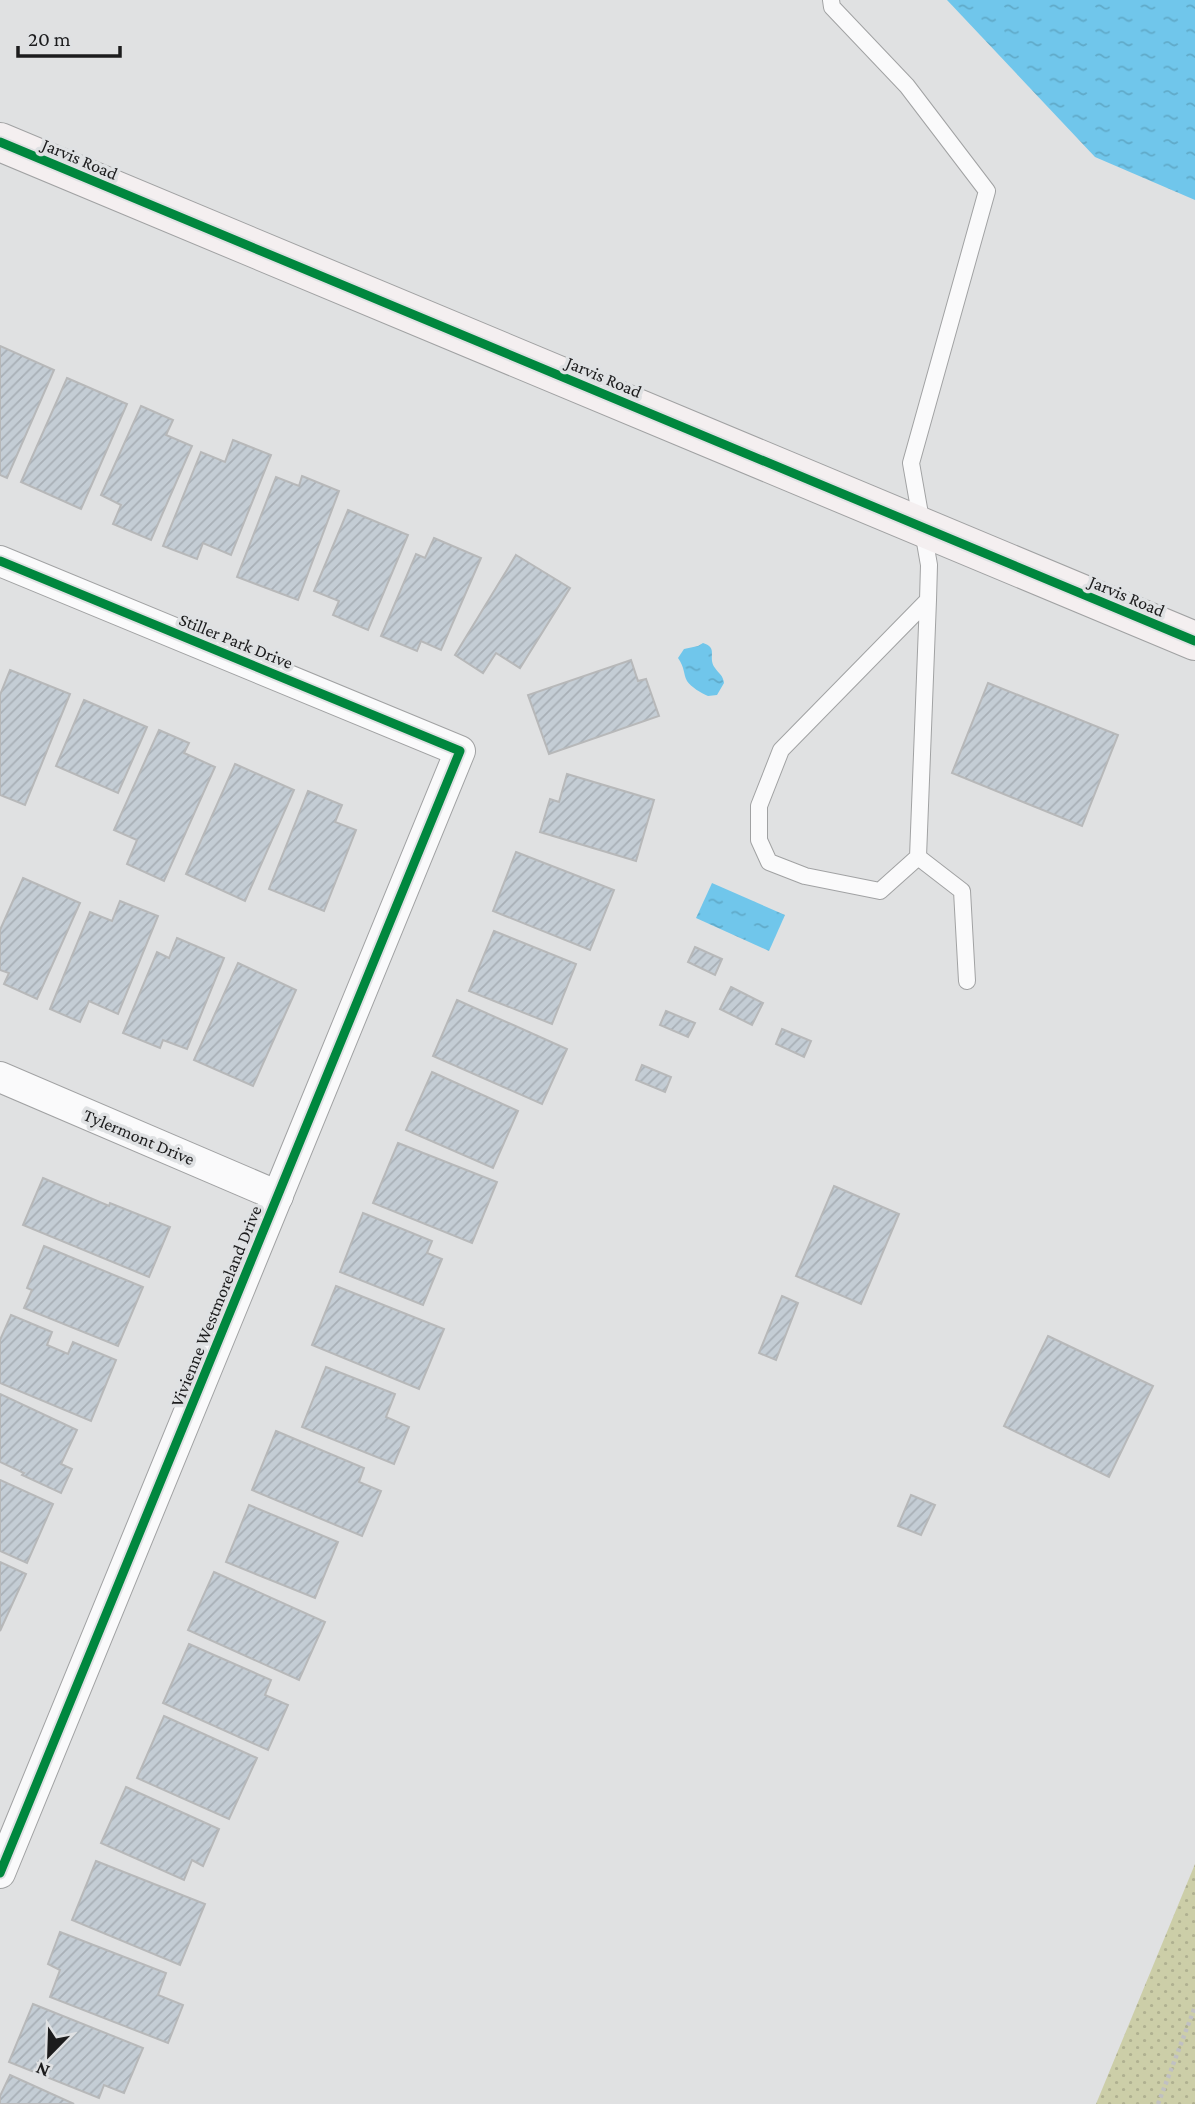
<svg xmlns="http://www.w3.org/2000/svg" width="1195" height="2104" font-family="'Crimson Pro',serif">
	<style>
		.grass { fill: url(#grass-dots) }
		.water { fill: url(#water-ripples) }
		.building { fill: url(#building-hatch); stroke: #b7b8b9; stroke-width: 2 }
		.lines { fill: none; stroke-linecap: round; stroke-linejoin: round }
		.lane-casing { stroke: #a1a2a3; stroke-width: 18 }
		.street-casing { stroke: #a1a2a3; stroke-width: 32 }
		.secondary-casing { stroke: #a1a2a3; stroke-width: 40 }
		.path { stroke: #c0c0c2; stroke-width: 4.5; stroke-dasharray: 3.5 3.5; stroke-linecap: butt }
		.lane { stroke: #fafafb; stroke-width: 16 }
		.street { stroke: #fafafb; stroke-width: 30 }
		.secondary { stroke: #f4eff0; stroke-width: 38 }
		.cycleway-casing { stroke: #dfe1e3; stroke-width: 13 }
		.cycleway { stroke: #00873e; stroke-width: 9 }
		.labels { text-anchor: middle; stroke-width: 7; stroke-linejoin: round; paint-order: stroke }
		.street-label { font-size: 18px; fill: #1c1c1d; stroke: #dfe1e3 }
	</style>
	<defs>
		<pattern id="grass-dots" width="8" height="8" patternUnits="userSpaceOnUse" patternTransform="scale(1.75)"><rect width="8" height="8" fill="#cccea8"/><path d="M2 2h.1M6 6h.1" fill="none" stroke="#afb090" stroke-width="1.8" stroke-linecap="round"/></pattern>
		<pattern id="water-ripples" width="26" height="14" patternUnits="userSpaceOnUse" patternTransform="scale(1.75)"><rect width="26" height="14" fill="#70c6eb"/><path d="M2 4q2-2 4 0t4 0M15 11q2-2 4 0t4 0" fill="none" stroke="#60aac9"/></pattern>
		<pattern id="building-hatch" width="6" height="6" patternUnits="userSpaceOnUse" patternTransform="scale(1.75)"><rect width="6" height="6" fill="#c4cdd5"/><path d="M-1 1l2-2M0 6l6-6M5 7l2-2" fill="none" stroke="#a8afb6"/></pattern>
	</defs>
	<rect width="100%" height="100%" fill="#e0e1e2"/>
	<path class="grass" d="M1195,1864v240h-99z"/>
	<g class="water">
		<path d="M947,0h248v200l-100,-43z"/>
		<path d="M703,643c16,5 4,14 12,25 4,6 8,7 9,15l-7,12 -9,1c-7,-3 -17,-9 -21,-15 -4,-8 -2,-13 -9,-23l6,-9 14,-3z"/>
		<path d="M712,883l73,32 -16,36 -73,-33z"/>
	</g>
	<g class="building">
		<path d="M0,346l54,24 -47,108 -7,-3z"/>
		<path d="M67,378l60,26 -46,105 -60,-27z"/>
		<path d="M141,406l32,14 -7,15 26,11 -41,94 -38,-16 8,-19 -20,-10z"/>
		<path d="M233,440l38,15 -40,100 -28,-12 -6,16 -34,-13 38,-94 24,10z"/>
		<path d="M302,476l37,15 -41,109 -61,-23 39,-100 23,9z"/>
		<path d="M348,510l60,25 -40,95 -35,-15 6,-14 -25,-10z"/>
		<path d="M434,538l47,20 -40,92 -20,-9 -4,10 -36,-15 35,-82 9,4z"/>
		<path d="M516,555l54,33 -50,80 -24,-15 -13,20 -28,-18z"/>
		<path d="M631,660l7,21 8,-2 13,37 -110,38 -21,-59z"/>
		<path d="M10,670l60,24 -45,111 -25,-10v-100z"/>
		<path d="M988,683l130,52 -36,91 -130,-53z"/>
		<path d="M84,700l63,27 -29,66 -62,-27z"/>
		<path d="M159,730l30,13 -5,10 31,14 -51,114 -37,-17 10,-24 -23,-10z"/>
		<path d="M235,764l59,26 -49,111 -59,-27z"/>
		<path d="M567,774l87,26 -18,61 -96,-29 10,-33 9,3z"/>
		<path d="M308,791l34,14 -7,17 21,8 -32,81 -55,-22z"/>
		<path d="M516,852l98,38 -24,60 -97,-39z"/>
		<path d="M23,878l57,25 -43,96 -33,-15 5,-11 -9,-3v-40z"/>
		<path d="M120,901l38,15 -40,98 -29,-13 -9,21 -30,-13 40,-97 22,9z"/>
		<path d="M494,931l82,33 -24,60 -83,-33z"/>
		<path d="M177,938l47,20 -37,91 -24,-9 -3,8 -37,-15 34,-81 12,6z"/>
		<path d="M695,947l27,12 -7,16 -27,-13z"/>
		<path d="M238,963l58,27 -43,96 -59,-26z"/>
		<path d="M731,987l32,16 -11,22 -32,-16z"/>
		<path d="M457,1000l110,49 -25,55 -109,-48z"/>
		<path d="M666,1011l29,12 -7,14 -28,-12z"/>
		<path d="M782,1029l29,12 -7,16 -28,-13z"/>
		<path d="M642,1065l29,12 -6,15 -29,-12z"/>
		<path d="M432,1072l86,39 -25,57 -87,-38z"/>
		<path d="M398,1143l99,39 -25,61 -99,-40z"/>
		<path d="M43,1178l66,28 1,-3 60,24 -21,50 -126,-52z"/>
		<path d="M834,1186l65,28 -38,90 -65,-28z"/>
		<path d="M363,1213l69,28 -5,12 15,6 -19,46 -83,-33z"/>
		<path d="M44,1246l99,41 -25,59 -94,-38 8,-18 -5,-2z"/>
		<path d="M336,1286l108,43 -25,60 -107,-44z"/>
		<path d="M782,1296l16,7 -22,57 -17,-7z"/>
		<path d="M11,1315l41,17 -5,13 21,9 5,-12 43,18 -25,61 -91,-38v-43z"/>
		<path d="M1048,1336l105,50 -44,91 -105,-51z"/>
		<path d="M326,1367l69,27 -9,23 23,10 -15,37 -92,-37z"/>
		<path d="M0,1394l77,36 -16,34 11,5 -11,24 -39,-18 2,-2 -24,-11z"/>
		<path d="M276,1431l88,37 -5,14 22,9 -19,45 -110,-46z"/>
		<path d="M0,1480l53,24 -26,59 -27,-12z"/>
		<path d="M911,1495l24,10 -14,30 -23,-9z"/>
		<path d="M249,1505l89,37 -23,56 -89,-36z"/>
		<path d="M0,1562l26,12 -26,57z"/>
		<path d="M214,1572l111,50 -26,58 -111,-50z"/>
		<path d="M189,1644l82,36 -6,15 23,10 -20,45 -105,-47z"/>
		<path d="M164,1716l93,42 -28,61 -92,-41z"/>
		<path d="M126,1787l93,42 -16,37 -11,-6 -8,20 -83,-37z"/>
		<path d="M96,1861l109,43 -25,61 -108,-45z"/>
		<path d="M60,1932l106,41 -8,22 25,10 -15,38 -118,-46 10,-27 -12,-6z"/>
		<path d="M33,2004l110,44 -19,45 -20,-8 -5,13 -90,-36z"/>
		<path d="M10,2075l64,29h-74v-8z"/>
	</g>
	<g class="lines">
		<g class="lane-casing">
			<g id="lane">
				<path d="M831,0l1,7 75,79 80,105 -76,272 18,102 -1,35 -10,257 -38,34 -75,-15 -36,-14 -10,-22v-34l22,-56 147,-150"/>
				<path d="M918,857l44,34 5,90"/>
			</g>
		</g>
		<g class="street-casing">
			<g id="street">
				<path d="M0,561l460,190 -460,1122"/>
				<path d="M0,1077l278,119"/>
			</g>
		</g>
		<g class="secondary-casing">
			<path id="secondary" d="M0,142l1195,499"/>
		</g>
		<path class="path" d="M1158,2104l37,-97"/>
		<use href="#lane" class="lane"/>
		<use href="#street" class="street"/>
		<use href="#secondary" class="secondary"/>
		<g class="cycleway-casing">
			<g id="cycleway">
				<path d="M0,142l1195,499"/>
				<path d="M0,561l460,190 -460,1122"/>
			</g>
		</g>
		<use href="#cycleway" class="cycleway"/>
	</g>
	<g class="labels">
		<g class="street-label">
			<text transform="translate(80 159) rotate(23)" y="6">Jarvis Road</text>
			<text transform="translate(604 377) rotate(23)" y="6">Jarvis Road</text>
			<text transform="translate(1127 596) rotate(23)" y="6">Jarvis Road</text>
			<text transform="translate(236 641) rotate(22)" y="6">Stiller Park Drive</text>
			<text transform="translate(139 1137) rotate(23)" y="6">Tylermont Drive</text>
			<text transform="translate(216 1306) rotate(-68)" y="6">Vivienne Westmoreland Drive</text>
		</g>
	</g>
	<g transform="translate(49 2055) rotate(203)" stroke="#dfe1e3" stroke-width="5" paint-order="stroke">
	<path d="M0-5L12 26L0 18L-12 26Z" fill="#1c1c1d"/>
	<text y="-10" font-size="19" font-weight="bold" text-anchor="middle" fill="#1c1c1d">N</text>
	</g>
	<path d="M18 46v10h102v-10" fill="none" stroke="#1c1c1d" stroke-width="3.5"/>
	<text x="28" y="46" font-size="21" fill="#1c1c1d" stroke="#dfe1e3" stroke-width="5" paint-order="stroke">20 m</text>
</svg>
